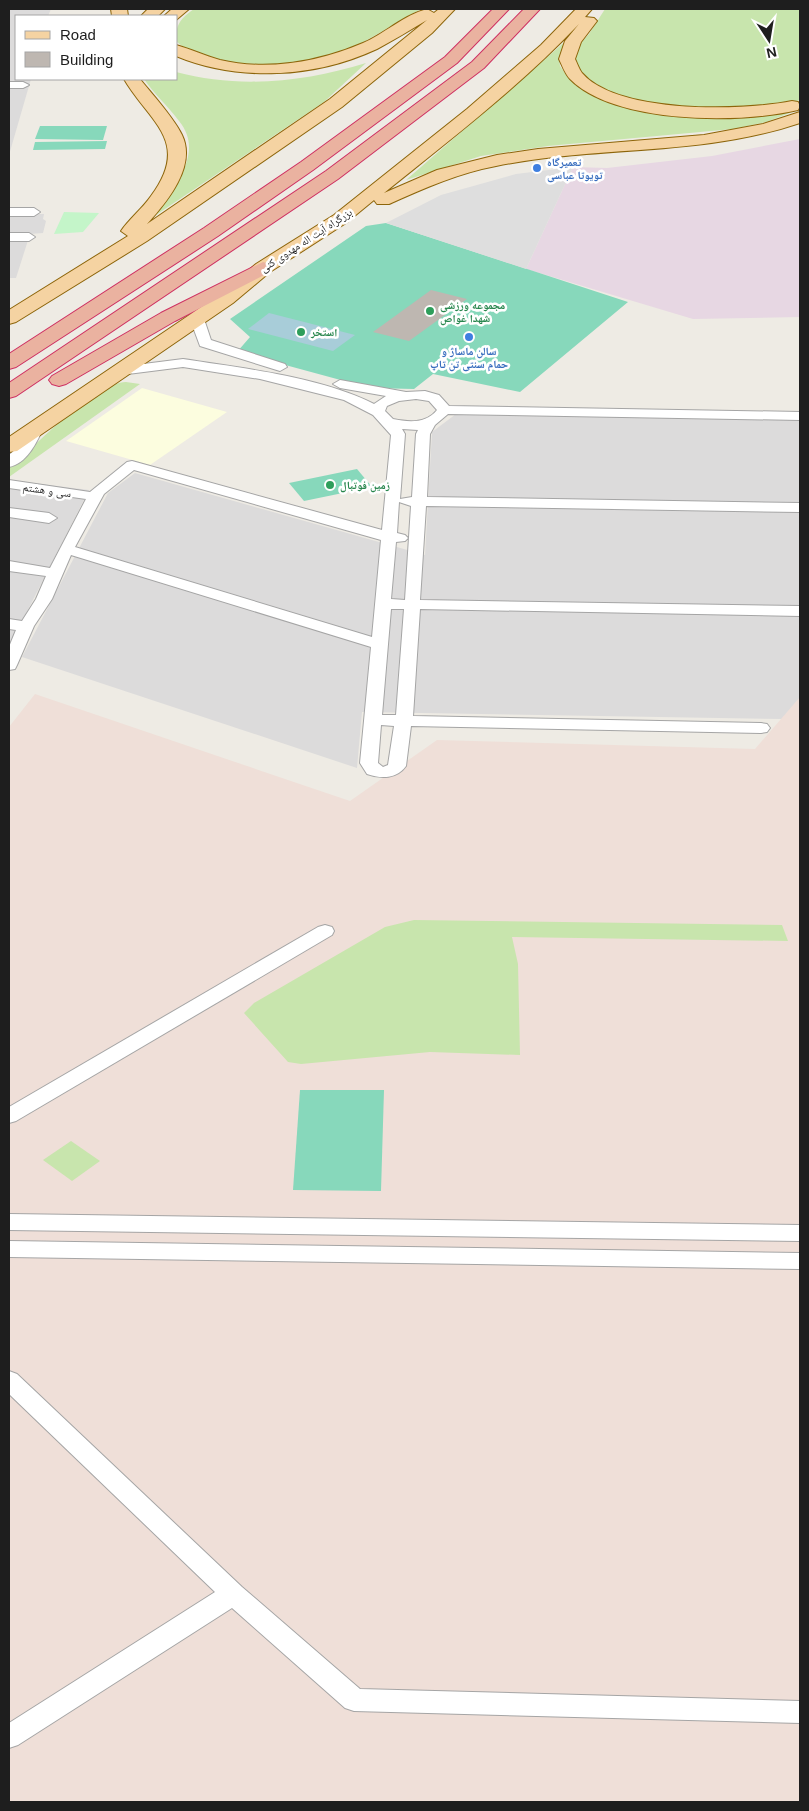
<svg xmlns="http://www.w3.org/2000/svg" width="809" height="1811" font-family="Helvetica,'Noto Naskh Arabic',sans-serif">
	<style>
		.residential { fill: #dcdbdb }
		.industrial { fill: #e7d7e3 }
		.education { fill: #fcfddf }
		.military { fill: #efdfd8 }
		.grass { fill: #c8e5ad }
		.park { fill: #c4f5c9 }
		.pitch { fill: #87d8bb }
		.parking { fill: #dedede }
		.water { fill: #a8cdd9 }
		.building { fill: #beb7b1 }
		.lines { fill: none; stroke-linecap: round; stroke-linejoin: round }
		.minor-casing { stroke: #a5a5a5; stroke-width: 2 }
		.primary-casing { stroke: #8d650a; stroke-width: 2 }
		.trunk-casing { stroke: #ce3062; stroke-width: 2 }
		.minor { fill: #fff; fill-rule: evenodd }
		.primary { fill: #f5d3a2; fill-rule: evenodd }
		.trunk { fill: #eab2a0; fill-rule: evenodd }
		.shop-dot { fill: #3f7fe0; stroke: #fff; stroke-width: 2 }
		.leisure-dot { fill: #2e9e5b; stroke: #fff; stroke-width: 2 }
		.labels { text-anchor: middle; stroke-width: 5; stroke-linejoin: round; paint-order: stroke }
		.far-shop-label { font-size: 11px; font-weight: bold; fill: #366cbe; stroke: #fff; text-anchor: start }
		.far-street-label { font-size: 11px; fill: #1e1e1e; stroke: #fff }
		.far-leisure-label { font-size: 11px; font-weight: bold; fill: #27864d; stroke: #fff; text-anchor: start }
	</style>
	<rect width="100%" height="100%" fill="#eeebe4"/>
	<g class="residential">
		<path d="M9,9h42l-3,7h-32v63h15l-22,76z"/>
		<path d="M9,214h35l-1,5 3,2 -3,12 -13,1 -14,44h-7z"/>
		<path d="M456,414l344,6v278l-17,21 -421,-7 -5,56 -335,-111 86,-164 27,-20 290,82 7,-123z"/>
		<path d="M9,480l80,10 -80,157z"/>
	</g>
	<path class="industrial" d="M800,139v178l-107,2 -167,-50 47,-102 34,1 105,-12z"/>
	<path class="education" d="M142,388l85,24 -77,53 -84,-24z"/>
	<path class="military" d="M35,694l315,107 87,-61 318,9 45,-52v1105h-791v-1075z"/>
	<g class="grass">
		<path d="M194,9h227c-26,14 -51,31 -78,43 -37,16 -136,20 -167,-11 0,-17 4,-22 18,-32z"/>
		<path d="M605,9h195v91l-22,6 -86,4 -65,-11 -29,-12 -18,-14 -6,-12 2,-13 13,-14z"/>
		<path d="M568,39l-9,18 1,9 7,10 16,11 105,28 32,3 58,-5 22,-6v2l-34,13 -33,7 -185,17 -67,10 -75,24z"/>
		<path d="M366,63l-42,39 -171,115c19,-28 53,-63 26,-96 -11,-15 -25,-27 -35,-42h32v-7c63,17 129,10 190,-9z"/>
		<path d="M126,382l14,2 -131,93v-9c25,-20 86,-86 117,-86z"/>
		<path d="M414,920l368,5 6,16 -276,-4 6,27 2,91 -90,-3 -129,12 -13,-2 -44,-49 10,-10 131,-76z"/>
		<path d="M71,1141l29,20 -28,20 -29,-21z"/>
	</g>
	<path class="park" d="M64,212l35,1 -16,19 -29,2z"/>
	<g class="pitch">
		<path d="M40,126h67l-4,14 -68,-1z"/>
		<path d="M107,141l-2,8 -72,1 2,-8z"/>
		<path d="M386,223l242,79 -108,90 -87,-18 -19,15 -44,-1 -133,-36 13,-15 -20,-18 136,-93z"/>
		<path d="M357,469l15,18 -68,14 -15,-18z"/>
		<path d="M300,1090h84l-3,101 -88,-1z"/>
	</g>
	<path class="parking" d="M573,167l-47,102 -140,-46 55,-28 75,-21z"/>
	<path class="water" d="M269,313l86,22 -22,16 -85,-22z"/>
	<path class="building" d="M431,290l36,9 -58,42 -36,-9z"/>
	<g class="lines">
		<g class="minor-casing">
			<g id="minor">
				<path d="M9,82h14l6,3 -6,3h-14z"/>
				<path d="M9,208h25l6,4 -6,4h-25z"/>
				<path d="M9,233h20l6,4 -6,4h-20z"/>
				<path d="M197,315l7,4 7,21 74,24 2,3 -7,4 -80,-25 -10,-27z"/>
				<path d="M183,359c59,9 138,18 191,45l12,-8 -46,-8 -7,-4 7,-4 66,12 19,-1 14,4 10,11 351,6v8l-352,-6 -13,11 -5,9 -3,63 373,6v9l-374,-6 -6,94 380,6v10l-380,-7 -7,107 348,7 6,1 3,4 -3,4 -6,1 -350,-7 -5,40c-9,13 -25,13 -39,8l-7,-11 11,-116 -300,-92 -19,44 -18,27 -17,39 -2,4 -6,1v-23l7,-17 -7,-1v-10l13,2 14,-22 10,-23 -37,-5v-10l41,7 36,-69 -77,-11v-8l81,12 37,-30 5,-1 250,69 9,-95 -18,-20 -29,-15 -84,-21 -77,-12 -63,8 -7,-4 7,-4zM416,399l13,2 8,9c-11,14 -29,12 -44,9l-8,-8 2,-5 12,-5zM402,429l16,1 -2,4 -4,63 -12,2 5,-65zM134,470l247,70 -9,97 -297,-90 29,-53zM399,502l12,4 -6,94 -14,-1 5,-57 9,-1 3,-3 -3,-3 -8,-2zM391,609h13l-8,106h-14zM381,725l13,1 -6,39 -5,2 -5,-4z"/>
				<path d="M36,424l7,4c-6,15 -17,36 -34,39v-12l14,-12 8,-18z"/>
				<path d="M9,508l40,5 8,5 -8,5 -40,-6z"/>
				<path d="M325,925l7,2 2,4 -2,4 -316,186 -7,2v-16l309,-180z"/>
				<path d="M9,1214l791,11v16l-791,-11z"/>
				<path d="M9,1241l791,12v16l-791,-12z"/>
				<path d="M9,1371l8,3 225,213 118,102 440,12v22l-446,-12 -9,-3 -113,-100 -214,137 -9,3v-25l206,-131 -206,-198z"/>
			</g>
		</g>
		<g class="primary-casing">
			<g id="primary">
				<path d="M111,9h16l1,7h-16z"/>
				<path d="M148,9h17l-7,7h-17z"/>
				<path d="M172,9h17l-13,11v-4h-12z"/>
				<path d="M427,9l7,4 5,-4h16l-23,24 -90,74 -195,134 -131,81 -7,2v-14l119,-74 -7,-5c9,-13 21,-22 30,-35 41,-55 -2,-74 -27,-117h16c12,15 34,39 42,56 15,31 -15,67 -35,89l183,-125 97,-79c-17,10 -33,20 -50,29 -62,29 -138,33 -201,7v-11c15,4 29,11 44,15 47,11 99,2 143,-17 21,-9 41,-28 64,-34z"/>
				<path d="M576,9h16l-7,8 9,1 3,3 -16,21 -6,17c2,4 4,10 7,14 35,41 161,38 210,28l6,1 2,4 -2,4c-58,14 -184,14 -228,-31 -5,-5 -8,-14 -11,-20l6,-18 14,-17c-60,63 -128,115 -195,169l53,-23 60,-15 41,-6 166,-14 59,-11 37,-12v11c-101,34 -201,22 -304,43 -38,7 -71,22 -107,38h-12l-3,-4 -28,23 -76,49 -37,31 -216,148 -8,1v-15l210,-142 37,-31 78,-49 133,-106 74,-64z"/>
			</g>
		</g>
		<g class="trunk-casing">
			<g id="trunk">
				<path d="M493,9h16l-52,54 -144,107 -95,66 -202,131 -7,2v-15l195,-126 97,-66 144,-105z"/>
				<path d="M524,9h16l-56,59 -146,111 -322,217 -7,2v-15l317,-212 146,-109z"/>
				<path d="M263,262l7,2 2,4 -2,4 -95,49 -109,63 -7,2 -7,-2 -3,-4 3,-4 109,-63z"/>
			</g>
		</g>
		<use href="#minor" class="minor"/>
		<use href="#primary" class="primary"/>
		<use href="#trunk" class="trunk"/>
	</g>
	<g class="shop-dot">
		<circle cx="537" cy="168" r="5"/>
		<circle cx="469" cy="337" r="5"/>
	</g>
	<g class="leisure-dot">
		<circle cx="430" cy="311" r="5"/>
		<circle cx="301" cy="332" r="5"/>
		<circle cx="330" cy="485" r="5"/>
	</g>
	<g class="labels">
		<g class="far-shop-label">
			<text x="547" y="166">تعمیرگاه<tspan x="547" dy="13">تویوتا عباسی</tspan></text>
			<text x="469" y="355" text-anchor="middle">سالن ماساژ و<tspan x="469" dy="13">حمام سنتی تن تاپ</tspan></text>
		</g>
		<g class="far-street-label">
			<text transform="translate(306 240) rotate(-33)" y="4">بزرگراه آیت اله مهدوی کنی</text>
			<text transform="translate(47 490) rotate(8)" y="4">سی و هشتم</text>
		</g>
		<g class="far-leisure-label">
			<text x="440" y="309">مجموعه ورزشی<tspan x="440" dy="13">شهدا غواص</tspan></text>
			<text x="311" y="336">استخر</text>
			<text x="340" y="489">زمین فوتبال</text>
		</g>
	</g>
	<rect width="809" height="1811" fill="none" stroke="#1e1e1e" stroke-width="20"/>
	<rect x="15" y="15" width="162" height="65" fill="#ffffff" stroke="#a5a5a5"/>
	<rect x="25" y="31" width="25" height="8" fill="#f5d3a2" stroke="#a5a5a5"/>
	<text x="60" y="40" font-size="15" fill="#1e1e1e">Road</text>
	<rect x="25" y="52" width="25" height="15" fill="#beb7b1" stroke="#a5a5a5"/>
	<text x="60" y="65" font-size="15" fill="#1e1e1e">Building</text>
	<g transform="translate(769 40) rotate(168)" stroke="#ffffff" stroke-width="4" paint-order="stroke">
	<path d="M0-4L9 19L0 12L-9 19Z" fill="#1e1e1e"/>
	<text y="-8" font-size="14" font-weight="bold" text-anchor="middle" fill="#1e1e1e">N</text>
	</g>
</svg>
